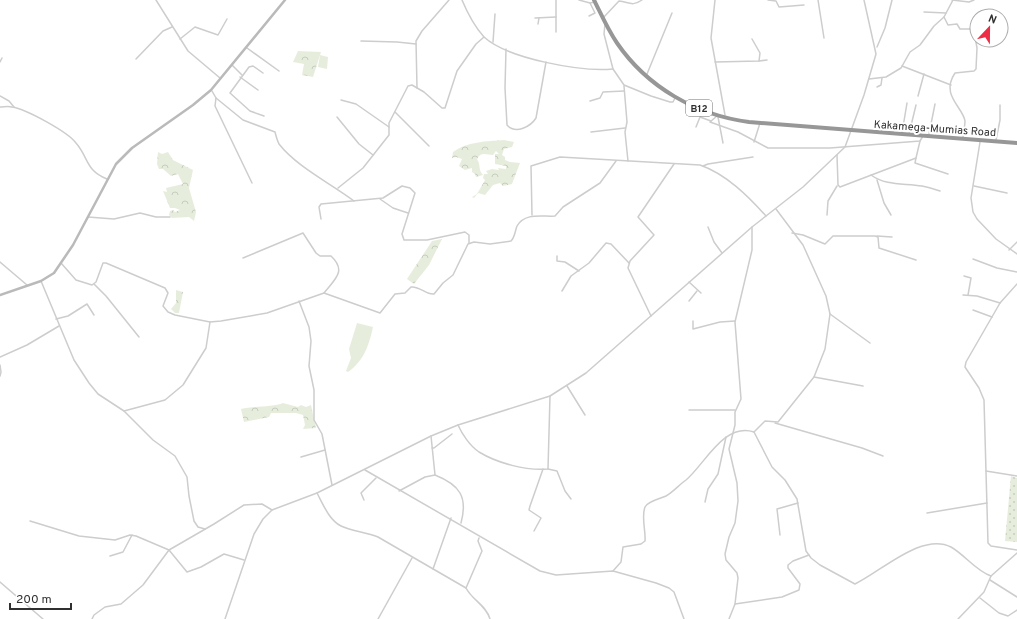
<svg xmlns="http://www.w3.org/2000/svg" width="1017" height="619" font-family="Overpass,sans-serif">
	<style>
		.green { fill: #e7eddd }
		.forest { fill: url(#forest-crowns) }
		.park { fill: url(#park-dots) }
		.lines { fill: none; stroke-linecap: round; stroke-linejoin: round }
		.street { stroke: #cdcdcd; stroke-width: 1.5 }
		.secondary { stroke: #bababa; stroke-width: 2.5 }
		.highway { stroke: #979797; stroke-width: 4 }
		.labels { text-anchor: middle; stroke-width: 4; stroke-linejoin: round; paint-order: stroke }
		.shield { fill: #fff; stroke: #6e6e6e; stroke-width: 1 }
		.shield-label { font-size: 10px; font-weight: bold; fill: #303030 }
		.street-label { font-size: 11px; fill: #303030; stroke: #fff }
	</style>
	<defs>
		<pattern id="forest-crowns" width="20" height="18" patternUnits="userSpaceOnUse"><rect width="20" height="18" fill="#e7eddd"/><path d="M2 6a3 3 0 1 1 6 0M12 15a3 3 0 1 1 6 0" fill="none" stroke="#c6ccbe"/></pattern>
		<pattern id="park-dots" width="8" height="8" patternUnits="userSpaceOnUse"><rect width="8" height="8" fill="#e7eddd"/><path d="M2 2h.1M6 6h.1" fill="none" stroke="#c6ccbe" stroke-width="1.8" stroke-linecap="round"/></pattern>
	</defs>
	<rect width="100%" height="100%" fill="#fff"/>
	<g class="green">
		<path d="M320,55l8,2 -1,12 -9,-2z"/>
		<path d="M357,323l16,4c-4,18 -9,34 -25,45l-2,-1 5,-13 -2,-9z"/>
	</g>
	<g class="forest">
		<path d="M298,51l23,1 -8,25 -11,-2 2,-11 -11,-2z"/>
		<path d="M504,140l10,2 -2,5 -8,2 -2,6 3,2v3l5,2 10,1 -8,21 -9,2 -3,-3 -7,2 -8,10 -7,-2 -4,5 -2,-1 5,-3 8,-14 -2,-2 1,-4h4l-2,-3 6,-2 7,1 -1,-2 8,1v-3l-11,-2v-10h4l-3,-3 -3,4c-6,0 -12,-4 -16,4 4,6 1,11 6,16l-7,2 -1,-3 -3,-2v-4l-7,2 -6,-4 3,-7 -6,-2 -4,1 1,-6c13,-10 34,-11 51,-12z"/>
		<path d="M158,152l4,2 6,-2 5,8 20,10 -4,18 7,24 -2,9 -5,-4 -17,1 -3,-3 1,-4 3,-1 2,2 5,-2 -5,-2h-5l-7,-17 4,1 -1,-4 17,-4 -5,-10 -7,2 -8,-7h-4l-2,-5z"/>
		<path d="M442,239l-13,26 -15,19 -7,-5 25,-38z"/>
		<path d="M176,290l7,2 -4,21h-4l-4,-4 5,-6z"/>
		<path d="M283,403l15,4 3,-2 5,2 5,-2 5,23 -13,1 2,-4 -2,-10 -7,-2h-25l-2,4 -25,5 -3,-13c13,-3 33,-2 42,-6z"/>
	</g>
	<path class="park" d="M1011,476l6,2v64l-12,-1z"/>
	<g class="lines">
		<g class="street">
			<path d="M156,0l32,51 32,27"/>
			<path d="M462,0c5,12 13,27 22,37 24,22 98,35 129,32"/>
			<path d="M579,0l11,3 5,-1"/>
			<path d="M715,0l-4,38 14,77"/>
			<path d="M768,0l8,1 3,6 25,-2"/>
			<path d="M818,0l6,38"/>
			<path d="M952,0l17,2 5,-2"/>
			<path d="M924,12l22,1"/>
			<path d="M589,16l6,-3 -5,-10"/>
			<path d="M944,17l4,8 9,-1 3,5h12l2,2 3,17 -1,21 -2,2 -19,2c-15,22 8,34 10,48 0,6 -2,12 -2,17"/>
			<path d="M535,18l21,-1"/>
			<path d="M603,18l16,-17c10,1 13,6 23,-1"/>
			<path d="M538,24l1,-6"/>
			<path d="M605,24l-1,10 9,35 11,16 27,11 19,6h3l2,-4"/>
			<path d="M556,32v-32"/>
			<path d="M180,39l15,-12 23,8 9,-16"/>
			<path d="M361,41l36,1 19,2"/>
			<path d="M493,42l2,-28"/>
			<path d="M877,47l8,-19 7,-28"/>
			<path d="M247,48l32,23"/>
			<path d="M506,49l-1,39 2,37c9,10 24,1 29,-7l10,-56"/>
			<path d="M136,59l27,-28 9,-4"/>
			<path d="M759,61l8,-1"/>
			<path d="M0,62l2,-4"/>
			<path d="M715,62l44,-1 1,-8 -8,-14"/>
			<path d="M232,65l10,10"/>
			<path d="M902,66l49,19"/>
			<path d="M263,73l-10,-7 -4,1 -19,26 20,18 14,5"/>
			<path d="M647,74l25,-61"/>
			<path d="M240,77l18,13"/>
			<path d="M869,79l17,-2 15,-9 9,-16 10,-7 14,-19 10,-9 9,-17"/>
			<path d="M624,86l3,36 -2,10 3,29"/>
			<path d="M877,87l4,-2 1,-7"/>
			<path d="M417,88l-1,-47 6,-10 27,-31"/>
			<path d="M212,91l4,7 27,22 32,12c1,4 2,8 4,12 18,23 51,39 75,57"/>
			<path d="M0,96l9,5 5,6"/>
			<path d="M918,96l6,-22"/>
			<path d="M216,98l-1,8 37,77"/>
			<path d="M341,100l15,4 33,23"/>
			<path d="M590,101l10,-3 3,-6 21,-1"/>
			<path d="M0,107c4,0 8,-1 12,0 14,2 56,25 64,36 13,15 9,27 31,36"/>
			<path d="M395,112l34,34"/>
			<path d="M718,115l-8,7 28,10 30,16h62l90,-7 3,-5"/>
			<path d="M337,117l22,27 14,11"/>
			<path d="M718,117l5,26"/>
			<path d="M696,127l4,-10 11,4"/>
			<path d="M591,132l34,-4"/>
			<path d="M902,133l5,-30"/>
			<path d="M909,134l7,-29"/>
			<path d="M929,134l6,-30"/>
			<path d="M996,140l4,-20v-15"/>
			<path d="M754,142l6,-19"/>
			<path d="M980,142l-9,56 2,14 4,7 19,20 21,15"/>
			<path d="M837,155l1,30 2,2 76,-29 -1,5 33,11"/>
			<path d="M916,158l4,-17"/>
			<path d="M703,166l5,-2 45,-7"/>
			<path d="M871,175c15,11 33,8 51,11 6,1 12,3 18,5"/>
			<path d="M877,180l7,23 7,12"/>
			<path d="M974,186l33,7"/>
			<path d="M338,188l25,-20 26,-33v-12l19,-37 4,-1 12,7 18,16h3l12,-37 19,-27 8,-7"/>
			<path d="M380,199l13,9 15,5"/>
			<path d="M532,215l-1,-49 29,-9 140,8c26,9 48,31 66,51"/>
			<path d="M827,215l1,-14 9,-15"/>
			<path d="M88,217l26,2 26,-6 16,4h14"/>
			<path d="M321,219l-2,-12 2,-3 62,-6 19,-12 8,2 5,5 -13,41 2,6h23l38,-8 4,3v8"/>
			<path d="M708,227l6,15 8,11"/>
			<path d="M792,233l11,2 22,9 8,-8h42l3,1 1,11 37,12"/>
			<path d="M877,236l15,1"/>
			<path d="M1009,250l8,-8"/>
			<path d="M557,256v5l8,1 14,9"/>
			<path d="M243,258l60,-25 13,20 4,3h11c16,15 4,23 -7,37"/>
			<path d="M973,259l24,9 20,4"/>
			<path d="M0,262l27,23"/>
			<path d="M61,263l15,17 16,5 4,-3 7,-19h3l59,25 3,5 -5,13 5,6 7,3 35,7 11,-1 46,-8 57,-20 56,20 15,-19 10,-1 6,-6c9,-1 15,8 23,7l9,-11 10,-8 15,-31 6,-2 16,2 21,-3c4,-4 4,-10 6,-15 8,-14 26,-9 38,-10l8,-9 37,-24 16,-22"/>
			<path d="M964,276l7,2 -3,17"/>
			<path d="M41,281l33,79 15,23 9,11 26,17 29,29 22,16 12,21 2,19 5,25 4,6 7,2"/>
			<path d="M689,282l12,11"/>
			<path d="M94,284l12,12 33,41"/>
			<path d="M1017,284l-17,19 -34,59 -1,5 14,21 5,12 4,143 3,3 26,4"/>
			<path d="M562,291l9,-15 18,-13 17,-20 5,1 18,19"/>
			<path d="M963,295l14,1 23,7"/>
			<path d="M299,301l10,26 2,14 -2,25 5,24v30l8,14 10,51"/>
			<path d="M689,301l8,-10"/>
			<path d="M973,310l19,7"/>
			<path d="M830,314l40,29"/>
			<path d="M651,316l-23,-48 2,-7 24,-26 -16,-18 36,-53"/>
			<path d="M56,319l12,-3 19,-12 7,11"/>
			<path d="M693,321v8l27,-7 15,-1"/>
			<path d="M0,357l27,-12 32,-19"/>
			<path d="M0,365l1,7 -1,4"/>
			<path d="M814,377l49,9"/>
			<path d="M567,386l18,29"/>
			<path d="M689,410h46"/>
			<path d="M124,411l41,-11 18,-15 23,-37 4,-26"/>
			<path d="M775,423l87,25 21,8"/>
			<path d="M458,425c4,9 12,21 21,27 18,11 47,19 69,17l2,-73"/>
			<path d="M754,432l11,-11 13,1 36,-45 11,-28 5,-35 -4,-18 -23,-51 -27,-36"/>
			<path d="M432,448h2l18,-14"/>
			<path d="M301,457l24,-7"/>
			<path d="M548,469l9,2 8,20 6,8"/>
			<path d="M365,470l175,101 16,4 57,-4 43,12 13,5 5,4 10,27"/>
			<path d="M986,471l31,5"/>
			<path d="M435,475c25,10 33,22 26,48"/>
			<path d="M399,491l26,-14 10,-2 -4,-39"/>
			<path d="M317,493c6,11 12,27 24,33 10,5 25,6 37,11l88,51c6,12 20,17 24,31"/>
			<path d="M364,500l-3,-7 15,-15"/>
			<path d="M705,502l3,-13 10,-15 8,-37"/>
			<path d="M927,513l60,-10"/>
			<path d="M30,521l49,15 36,4 15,-5 6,1 33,14 18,22 14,-5 23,-13 20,6"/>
			<path d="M534,531l7,-13 -12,-8 1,-4 13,-37"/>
			<path d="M780,535l-3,-26 21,-6"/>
			<path d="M110,556l13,-4 9,-17"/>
			<path d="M433,569l18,-51"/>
			<path d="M613,571l8,-9 2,-15 18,-3 4,-3c1,-10 -4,-24 0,-34 3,-6 15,-8 21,-11 7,-4 13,-11 20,-16 19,-16 38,-58 68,-48l18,35 13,13 12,19 9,52 5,7 9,7 35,19c27,-13 67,-52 96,-37 14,8 25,24 40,29"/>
			<path d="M990,580l27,17"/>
			<path d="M0,582l43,37"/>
			<path d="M466,588l16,-37 -4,-10 1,-3"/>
			<path d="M980,598l19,15 9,3 9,-6"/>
			<path d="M735,604l47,-7 17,-7 1,-6 -12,-16v-3l5,-4 16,-6"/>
			<path d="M92,619l2,-4 11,-8 16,-3 22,-19 26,-35 45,-26 30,-19 18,-1 10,6"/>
			<path d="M225,619l29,-85 9,-15 9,-9 45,-17 114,-57 27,-11 92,-29 36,-23 166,-146 51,-40 42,-40 19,-52 12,-41 -12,-54"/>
			<path d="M378,619l34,-61"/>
			<path d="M729,619l6,-15 3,-26 -1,-5 -11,-13 -1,-6 4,-17 6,-14 3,-22 -1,-18 -8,-34 6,-24v-13l6,-13 -6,-77 17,-72v-23"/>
			<path d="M958,619l26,-27 7,-16 26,-23"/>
		</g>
		<path class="secondary" d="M0,295l41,-14 13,-8 19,-28 43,-81 16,-16 61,-43 18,-15 74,-90"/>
		<path class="highway" d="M594,0c7,14 14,30 23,43 30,44 79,72 132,79l268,21"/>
	</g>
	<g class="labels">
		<rect class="shield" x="686" y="100" width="26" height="16" rx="3"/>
		<g class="shield-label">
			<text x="699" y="112">B12</text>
		</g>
		<g class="street-label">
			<text transform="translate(935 128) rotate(4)" y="4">Kakamega-Mumias Road</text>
		</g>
	</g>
	<g transform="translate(989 28) rotate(22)"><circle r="19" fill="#ffffff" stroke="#acacac"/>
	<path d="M0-3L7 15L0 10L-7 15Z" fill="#ec2d45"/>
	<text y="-6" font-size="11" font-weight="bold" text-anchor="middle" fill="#303030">N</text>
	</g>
	<path d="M10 603v6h61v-6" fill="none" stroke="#303030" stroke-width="2"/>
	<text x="16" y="603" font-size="12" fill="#303030" stroke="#ffffff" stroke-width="3" paint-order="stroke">200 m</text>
</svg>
